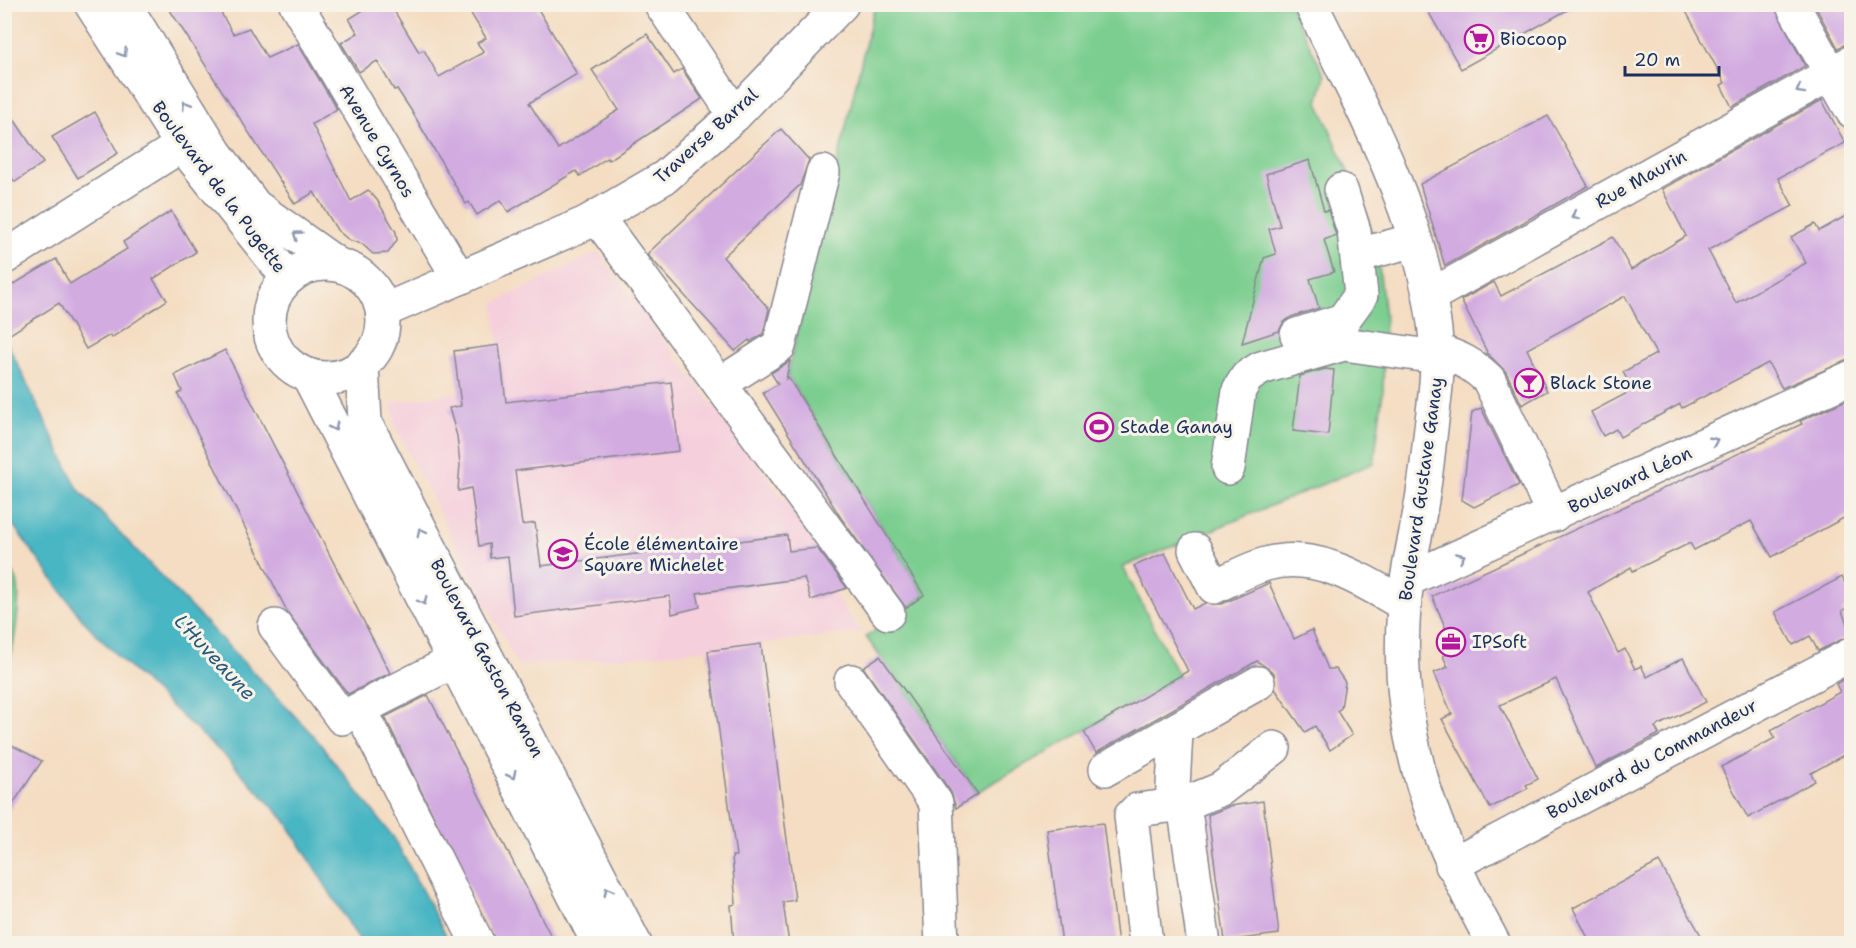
<svg xmlns="http://www.w3.org/2000/svg" width="1856" height="948" font-family="'Shantell Sans',sans-serif">
	<style>
		.built { fill: #f5cfdc }
		.green { fill: #7cce90; stroke: #4c7e77; stroke-width: 1.5 }
		.water { fill: #48b6c3; stroke: #327290; stroke-width: 1.5 }
		.building { fill: #d2abe1 }
		.lines { fill: none; stroke-linecap: round; stroke-linejoin: round }
		.minor-casing { stroke: #888690; stroke-width: 36 }
		.minor { stroke: #fff; stroke-width: 33 }
		.oneway { stroke: #8d97ae }
		.labels { text-anchor: middle; stroke-width: 6; stroke-linejoin: round; paint-order: stroke }
		.poi-label { font-size: 18px; fill: #1b2f5e; stroke: #f7f3e8; text-anchor: start }
		.street-label { font-size: 18px; fill: #1b2f5e; stroke: #f7f3e8 }
		.water-label { font-size: 20px; font-style: italic; fill: #28587c; stroke: #f7f3e8 }
	</style>
	<rect width="100%" height="100%" fill="#f7f3e8"/>
	<filter id="ink" filterUnits="userSpaceOnUse"><feTurbulence type="fractalNoise" baseFrequency=".0167" numOctaves="2"/><feDisplacementMap in="SourceGraphic" scale="12" xChannelSelector="R" yChannelSelector="G"/><feConvolveMatrix kernelMatrix="1 2 1 2 8 2 1 2 1" color-interpolation-filters="sRGB"/></filter>
	<filter id="wash" filterUnits="userSpaceOnUse"><feTurbulence type="fractalNoise" baseFrequency=".008" numOctaves="4" result="noise"/><feDisplacementMap in="SourceGraphic" scale="24" xChannelSelector="R" yChannelSelector="G"/><feGaussianBlur stdDeviation="1.35" result="paint"/><feColorMatrix in="noise" values="0 0 0 0 0 0 0 0 0 0 0 0 0 0 0 0 0 1.4 0 .05"/><feComposite in="paint" operator="in"/></filter>
	<g filter="url(#wash)">
		<rect width="100%" height="100%" fill="#f4ddc2"/>
		<path class="built" d="M598,252l252,335 -16,7 27,38 -185,21 -158,13 -122,-238 -5,-25 68,-11 -5,-41 44,-6 -4,-42z"/>
		<g class="green">
			<path d="M881,5h409l35,71 -7,26 49,114 10,34 8,67 -2,73 -9,73 -251,104 56,110 -202,115 -111,-155 58,-42 -137,-220 86,-363z"/>
			<path d="M5,563c3,5 8,10 11,15 8,18 -5,83 -11,103z"/>
		</g>
		<path class="water" d="M4,336l74,153 236,247 80,102 56,105h-89l-76,-123 -57,-61 -108,-100 -39,-41 -76,-104z"/>
		<g id="blocks">
			<g class="building">
				<path d="M166,4h50l17,30 16,-6 18,30 31,-14 39,65 -25,15 39,77 17,-11 9,10 19,32 1,8 -9,13 -15,1 -11,-10 -13,-4 -12,-10 -23,-38 -19,12z"/>
				<path d="M373,4h17l29,48 5,-2 15,27 45,-25 -7,-9 9,-5 -21,-34h70l42,70 -48,29 29,46 61,-39 -27,-40 55,-36 27,40 8,-5 20,30 -93,61 -2,-2 -27,18 -4,-5 -68,41 -7,-12 -24,15 -8,-13 -3,2 -55,-94 -14,-21 -3,1 -17,-29 -18,11 -18,-29 17,-10 -9,-14z"/>
				<path d="M1424,4h154l-117,65z"/>
				<path d="M1682,4h91l32,62 -73,41 -11,-22 4,-2z"/>
				<path d="M1814,4h37v38l-13,6z"/>
				<path d="M1822,100l23,43 -67,35 15,28 -85,44 28,53 70,-40 -15,-26 24,-13 4,7 32,-18v146l-69,29 -14,-25 -86,45 -2,-4 -60,33 -4,-8 -13,7 -12,-24 42,-22 -10,-18 33,-18 -31,-58 -98,53 20,42 -25,14 -16,-33 -18,-18 -27,-54 33,-18 7,14 112,-59 18,33 55,-34 -24,-47z"/>
				<path d="M4,104l39,59 -28,19 -11,-15z"/>
				<path d="M95,112l23,41 -40,25 -26,-41z"/>
				<path d="M1548,116l40,70 -143,80 -25,-82z"/>
				<path d="M781,129l28,31 -9,25 -77,72 46,52 -6,25 -13,8 -1,-2 -14,11 -88,-97z"/>
				<path d="M1310,160l14,51 4,-1 8,25 -12,5 10,32 -24,7 9,29 -28,9 -8,6 -4,8 -37,12 22,-85 12,-4 -7,-25 11,-3 -14,-52z"/>
				<path d="M171,211l25,41 -43,27 14,21 -56,38 -1,-3 -24,14 -27,-46 -55,35v-48l52,-31 14,25 57,-35 -4,-7z"/>
				<path d="M499,345l7,57 165,-20 8,69 -164,20 7,54 13,-2 6,43 246,-31 2,16 28,-3 30,40 -36,12 -7,-22 -107,15 3,14 -28,7 -2,-18 -156,20 -6,-60 -18,2 -1,-14 -10,2 -8,-58 -13,3 2,-27 -3,-28 -8,-28 12,-2 -7,-55z"/>
				<path d="M225,350l165,323 -42,21 -60,-81 -110,-219 4,-3 -7,-16z"/>
				<path d="M790,361l-4,18 2,-2 136,218 -18,13 -65,-90 -78,-125 15,-9 -7,-11z"/>
				<path d="M1325,369l9,1 -6,65 -35,-4 7,-55z"/>
				<path d="M1851,398v116l-79,43 -21,-36 -57,29 -4,-7 -57,28 -2,-4 -43,25 30,61 7,-4 10,20 6,-3 6,11 36,-19 23,44 -51,25 4,7 -63,34 -40,-89 -56,26 38,74 -12,6 2,3 -38,20 -48,-89 10,-5 -18,-41 14,-6 -5,-11 12,-6 -23,-54 370,-172 -2,-3z"/>
				<path d="M1481,408l38,77 -45,22 -12,-7 10,-88z"/>
				<path d="M1165,553l28,56 12,-6 17,1 47,-21 25,56 18,-9 16,39h8l9,13 -4,26 -4,3 15,24 -22,15 -15,-24 -10,6 -30,-43 -1,-16 -17,-12 -161,92 -12,-21 104,-61 -54,-105z"/>
				<path d="M1842,577l9,18v11l-9,5 9,24 -33,16 -8,-15 -17,9 -18,-33z"/>
				<path d="M761,644l34,256 -12,2 6,42h-55l-3,-39 5,-1 -4,-48h4l-28,-205z"/>
				<path d="M880,656l98,138 -22,14 -5,-16 -88,-125z"/>
				<path d="M1851,675v76l-40,22 4,8 -67,37 -27,-51 54,-29 -4,-8 69,-38 -4,-8z"/>
				<path d="M428,695l127,249h-59l-111,-227z"/>
				<path d="M4,741l38,20 -38,56z"/>
				<path d="M1263,801l16,133 -54,7 -17,-126 22,-9z"/>
				<path d="M1103,823l15,121h-56l-15,-114z"/>
				<path d="M1659,862l47,82h-115l-18,-36z"/>
			</g>
		</g>
	</g>
	<g filter="url(#ink)">
		<use href="#blocks" fill-opacity="0" stroke="#888690" stroke-width="1.5"/>
		<g class="lines">
			<g class="minor-casing">
				<g id="minor">
					<path d="M91,4l91,141 106,133"/>
					<path d="M124,4l91,148 40,54 83,59"/>
					<path d="M296,4l163,274"/>
					<path d="M661,4l74,111"/>
					<path d="M1311,4c54,111 117,221 126,347 1,23 -2,46 -5,69 -3,24 -5,49 -9,73 -4,30 -12,58 -16,88 -19,137 21,244 87,363"/>
					<path d="M1792,4l60,107"/>
					<path d="M597,217l291,396"/>
					<path d="M1359,255l56,-15"/>
					<path d="M5,257l177,-112 22,5"/>
					<circle cx="326" cy="321" r="57"/>
					<path d="M1430,296l422,-234"/>
					<path d="M383,311l203,-88 79,-46 70,-62 107,-111"/>
					<path d="M1297,335l46,-15 18,-25 -7,-64 -13,-41"/>
					<path d="M1437,351c21,6 36,13 52,29l65,135"/>
					<path d="M362,365l3,57 270,522"/>
					<path d="M308,375l291,569"/>
					<path d="M720,384l59,-38 44,-174"/>
					<path d="M1228,468l11,-78 8,-13 14,-9 83,-24 93,13"/>
					<path d="M1195,550l19,37c17,-8 34,-18 52,-23 51,-14 97,17 139,41"/>
					<path d="M1407,580l445,-203"/>
					<path d="M275,626l67,92 18,-9"/>
					<path d="M454,661l-94,48 118,235"/>
					<path d="M851,681l85,122 6,141"/>
					<path d="M1106,769l152,-86"/>
					<path d="M1184,804l37,-15 53,-41"/>
					<path d="M1172,805l4,-73"/>
					<path d="M1452,865l400,-211"/>
					<path d="M1146,944l-15,-128 6,-6 47,-6 20,140"/>
				</g>
			</g>
			<use href="#minor" class="minor"/>
		</g>
		<defs><path id="oneway-chevron" d="M-2-3.5L2.5 0L-2 3.5" fill="none" stroke-width="1.6" stroke-linecap="round" stroke-linejoin="round" transform="scale(1.5)"/></defs>
		<g class="oneway">
			<use href="#oneway-chevron" transform="translate(123 53) rotate(57)"/>
			<use href="#oneway-chevron" transform="translate(1800 90) rotate(151)"/>
			<use href="#oneway-chevron" transform="translate(186 105) rotate(-122)"/>
			<use href="#oneway-chevron" transform="translate(1575 216) rotate(151)"/>
			<use href="#oneway-chevron" transform="translate(297 235) rotate(-144)"/>
			<use href="#oneway-chevron" transform="translate(334 427) rotate(63)"/>
			<use href="#oneway-chevron" transform="translate(1714 441) rotate(-25)"/>
			<use href="#oneway-chevron" transform="translate(421 532) rotate(-118)"/>
			<use href="#oneway-chevron" transform="translate(1461 557) rotate(-25)"/>
			<use href="#oneway-chevron" transform="translate(423 601) rotate(63)"/>
			<use href="#oneway-chevron" transform="translate(512 775) rotate(63)"/>
			<use href="#oneway-chevron" transform="translate(608 891) rotate(-117)"/>
		</g>
	</g>
	<defs>
		<g id="supermarket-ring" transform="scale(1.5)"><circle r="9.5" fill="#f7f3e8" stroke="#b5179e" stroke-width="1.5"/><path d="M-6-5.5h2.5l.6 2H6L4.5 2H-2.5L-4.4-4H-6ZM-1.5 3.2a1.3 1.3 0 1 0 .1 0ZM3 3.2a1.3 1.3 0 1 0 .1 0Z" fill="#b5179e"/></g>
		<g id="bar-ring" transform="scale(1.5)"><circle r="9.5" fill="#f7f3e8" stroke="#b5179e" stroke-width="1.5"/><path d="M-6-5H6L.8 .8V4.5H3.5V6h-7V4.5H-.8V.8Z" fill="#b5179e"/></g>
		<g id="stadium-ring" transform="scale(1.5)"><circle r="9.5" fill="#f7f3e8" stroke="#b5179e" stroke-width="1.5"/><path d="M0-5a6.5 5 0 1 0 0 10a6.5 5 0 1 0 0-10ZM-3.5-1.8h7v3.6h-7Z" fill="#b5179e"/></g>
		<g id="school-ring" transform="scale(1.5)"><circle r="9.5" fill="#f7f3e8" stroke="#b5179e" stroke-width="1.5"/><path d="M0-5L7-2L0 1L-7-2ZM-4 1L0 2.5L4 1V4Q0 6-4 4Z" fill="#b5179e"/></g>
		<g id="office-ring" transform="scale(1.5)"><circle r="9.5" fill="#f7f3e8" stroke="#b5179e" stroke-width="1.5"/><path d="M-6-3h4V-5.5h4V-3h4V5H-6ZM-1-4.5V-3h2v-1.5ZM-6 0V1H6V0Z" fill="#b5179e"/></g>
	</defs>
	<g fill-rule="evenodd">
		<use href="#supermarket-ring" x="1479" y="39"/>
		<use href="#bar-ring" x="1529" y="383"/>
		<use href="#stadium-ring" x="1099" y="427"/>
		<use href="#school-ring" x="563" y="554"/>
		<use href="#office-ring" x="1451" y="642"/>
	</g>
	<g class="labels">
		<g class="poi-label">
			<text x="1500" y="45">Biocoop</text>
			<text x="1550" y="389">Black Stone</text>
			<text x="1120" y="433">Stade Ganay</text>
			<text x="584" y="550">École élémentaire<tspan x="584" dy="21">Square Michelet</tspan></text>
			<text x="1472" y="648">IPSoft</text>
		</g>
		<g class="street-label">
			<text transform="translate(706 136) rotate(-42)" y="6">Traverse Barral</text>
			<text transform="translate(377 141) rotate(59)" y="6">Avenue Cyrnos</text>
			<text transform="translate(1641 179) rotate(-29)" y="6">Rue Maurin</text>
			<text transform="translate(219 187) rotate(53)" y="6">Boulevard de la Pugette</text>
			<text transform="translate(1630 480) rotate(-25)" y="6">Boulevard Léon</text>
			<text transform="translate(1421 489) rotate(-82)" y="6">Boulevard Gustave Ganay</text>
			<text transform="translate(487 658) rotate(62)" y="6">Boulevard Gaston Ramon</text>
			<text transform="translate(1652 759) rotate(-28)" y="6">Boulevard du Commandeur</text>
		</g>
		<g class="water-label">
			<text transform="translate(215 657) rotate(47)" y="7">L'Huveaune</text>
		</g>
	</g>
	<rect width="1856" height="948" fill="none" stroke="#f7f3e8" stroke-width="24"/>
	<path d="M1625 66v9h94v-9" fill="none" stroke="#1b2f5e" stroke-width="3"/>
	<text x="1634" y="66" font-size="18" fill="#1b2f5e" stroke="#f7f3e8" stroke-width="4.5" paint-order="stroke">20 m</text>
</svg>
